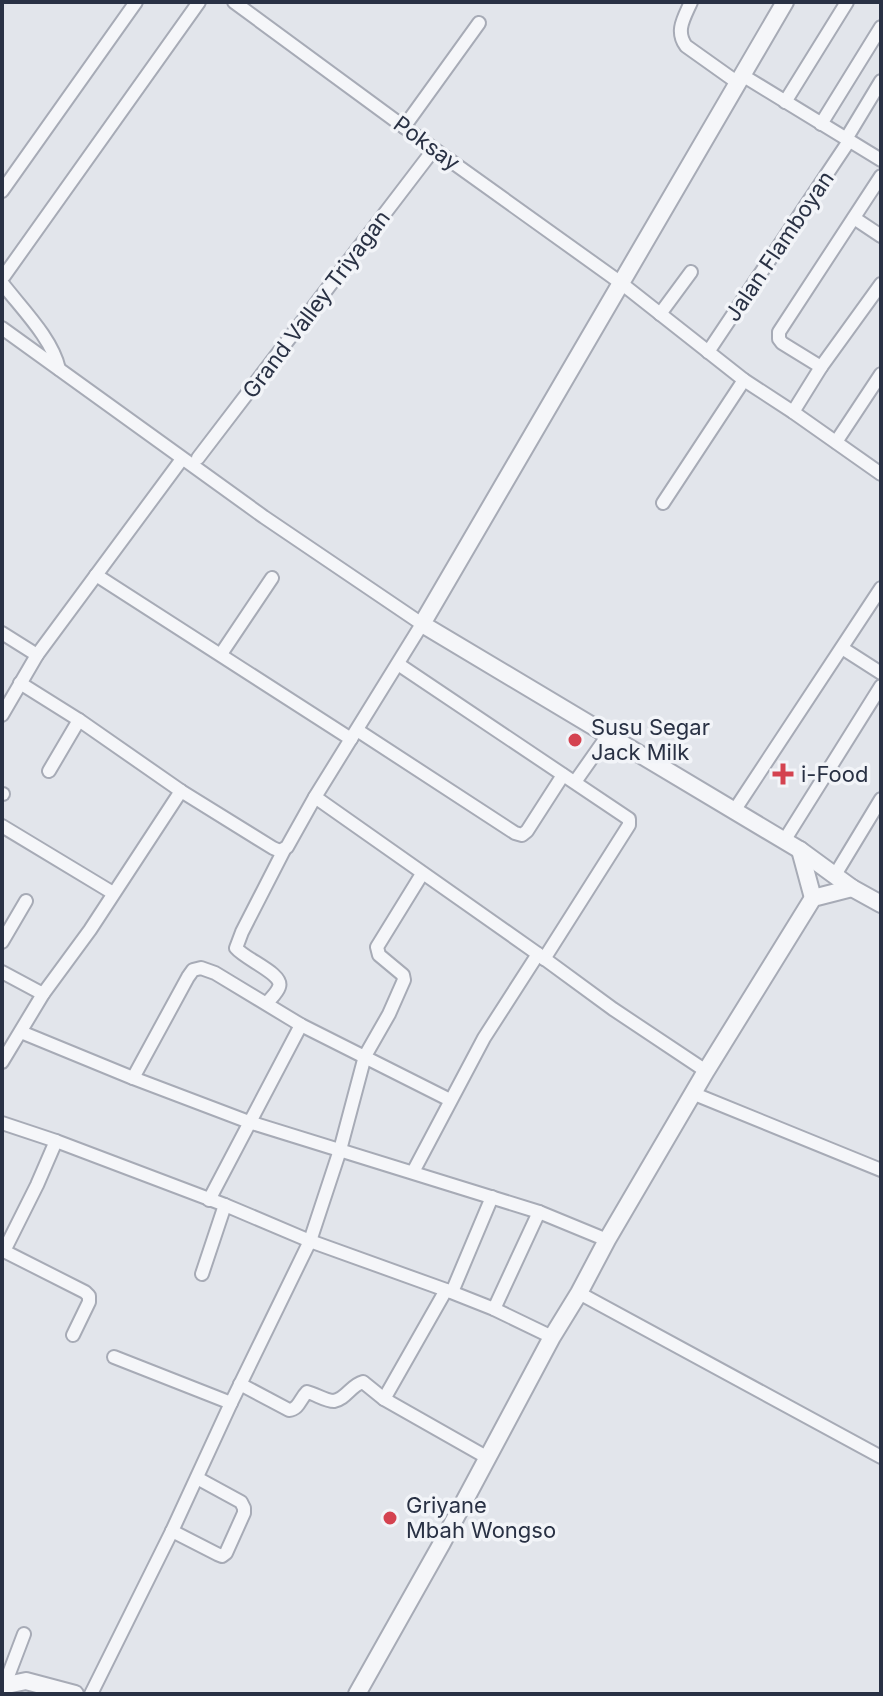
<svg xmlns="http://www.w3.org/2000/svg" width="883" height="1696" font-family="Inter,sans-serif">
	<style>
		.lines { fill: none; stroke-linecap: round; stroke-linejoin: round }
		.minor-casing { stroke: #a7abb6; stroke-width: 16 }
		.tertiary-casing { stroke: #a7abb6; stroke-width: 20 }
		.minor { stroke: #f5f6f9; stroke-width: 12 }
		.tertiary { stroke: #f5f6f9; stroke-width: 16 }
		.poi-dot { fill: #d44350; stroke: #f2f4f8; stroke-width: 3 }
		.labels { text-anchor: middle; stroke-width: 7; stroke-linejoin: round; paint-order: stroke }
		.street-label { font-size: 22px; fill: #293144; stroke: #f2f4f8 }
		.poi-label { font-size: 22px; fill: #293144; stroke: #f2f4f8; text-anchor: start }
	</style>
	<rect width="100%" height="100%" fill="#e2e5eb"/>
	<g class="lines">
		<g class="minor-casing">
			<g id="minor">
				<path d="M234,2l200,147 187,134 123,97 49,32 88,62"/>
				<path d="M691,2c-7,16 -16,29 -5,44l52,37"/>
				<path d="M742,75l139,85"/>
				<path d="M785,102l62,-100"/>
				<path d="M821,124l60,-97"/>
				<path d="M404,127l75,-104"/>
				<path d="M846,139l35,-58"/>
				<path d="M2,191l134,-189"/>
				<path d="M854,218l27,18"/>
				<path d="M4,276l195,-274"/>
				<path d="M2,283c19,25 50,55 57,86"/>
				<path d="M660,314l31,-42"/>
				<path d="M2,328l262,189 158,107 -107,173 -28,50 -7,4 -7,-3 -92,-57 -102,-71 -59,-37"/>
				<path d="M708,352l141,-211"/>
				<path d="M821,367l-39,-24 -3,-4v-7l102,-156"/>
				<path d="M793,412l28,-45 60,-83"/>
				<path d="M836,442l45,-68"/>
				<path d="M198,458l236,-309"/>
				<path d="M663,503l81,-123"/>
				<path d="M96,575l255,164"/>
				<path d="M2,633l35,22"/>
				<path d="M842,648l39,25"/>
				<path d="M221,654l51,-76"/>
				<path d="M398,664l231,155v6l-85,134"/>
				<path d="M2,715l35,-60 145,-196"/>
				<path d="M357,730l158,103 7,2 5,-4 36,-56"/>
				<path d="M49,771l30,-51"/>
				<path d="M575,782l33,-47"/>
				<path d="M2,794h1"/>
				<path d="M315,797l223,157 75,55 93,62"/>
				<path d="M734,811l147,-223"/>
				<path d="M2,826l111,67"/>
				<path d="M784,841l97,-155"/>
				<path d="M835,875l46,-76"/>
				<path d="M2,942l24,-41"/>
				<path d="M2,972l41,22"/>
				<path d="M267,1003c4,-5 10,-10 12,-16 5,-13 -33,-27 -43,-39l6,-16 42,-82"/>
				<path d="M21,1032l112,46 116,44 290,90 68,28"/>
				<path d="M2,1062l41,-68 47,-64 91,-139"/>
				<path d="M133,1078l55,-101 5,-7 8,-2 14,5 86,52 149,75"/>
				<path d="M692,1093l189,77"/>
				<path d="M2,1123l54,18 169,64 85,36 136,49 48,19 58,28"/>
				<path d="M413,1172l71,-134 54,-84"/>
				<path d="M209,1200l92,-175"/>
				<path d="M2,1250l83,42 4,4v6l-16,33"/>
				<path d="M4,1251l33,-66 19,-44"/>
				<path d="M202,1274l23,-69"/>
				<path d="M452,1292l40,-95"/>
				<path d="M579,1293l302,164"/>
				<path d="M494,1309l45,-97"/>
				<path d="M114,1357l117,46"/>
				<path d="M240,1384l49,26c10,-1 11,-11 18,-18 9,2 18,9 27,9 12,-2 17,-16 29,-19l21,17 104,59"/>
				<path d="M384,1399l62,-109"/>
				<path d="M172,1531l45,23 5,2 4,-3 18,-40v-5l-3,-6 -44,-24"/>
				<path d="M5,1684l19,-50"/>
				<path d="M91,1694l81,-163 59,-128 79,-162 30,-91 25,-94 24,-42 15,-34 -1,-5 -24,-20 -2,-8 45,-73"/>
			</g>
		</g>
		<g class="tertiary-casing">
			<g id="tertiary">
				<path d="M785,2l-363,622 378,226 52,38 29,16"/>
				<path d="M800,850l13,48"/>
				<path d="M2,1686l24,-5 49,13"/>
				<path d="M357,1694l85,-151 110,-206 27,-44 28,-53 99,-169 107,-173 39,-10"/>
			</g>
		</g>
		<use href="#minor" class="minor"/>
		<use href="#tertiary" class="tertiary"/>
	</g>
	<g class="poi-dot">
		<circle cx="575" cy="740" r="8"/>
		<path d="M779 762h8v8h8v8h-8v8h-8v-8h-8v-8h8z"/>
		<circle cx="390" cy="1518" r="8"/>
	</g>
	<g class="labels">
		<g class="street-label">
			<text transform="translate(427 143) rotate(36)" y="8">Poksay</text>
			<text transform="translate(779 246) rotate(-56)" y="8">Jalan Flamboyan</text>
			<text transform="translate(316 304) rotate(-53)" y="8">Grand Valley Triyagan</text>
		</g>
		<g class="poi-label">
			<text x="591" y="735">Susu Segar<tspan x="591" dy="25">Jack Milk</tspan></text>
			<text x="801" y="782">i-Food</text>
			<text x="406" y="1513">Griyane<tspan x="406" dy="25">Mbah Wongso</tspan></text>
		</g>
	</g>
	<rect width="883" height="1696" fill="none" stroke="#293144" stroke-width="8"/>
</svg>
